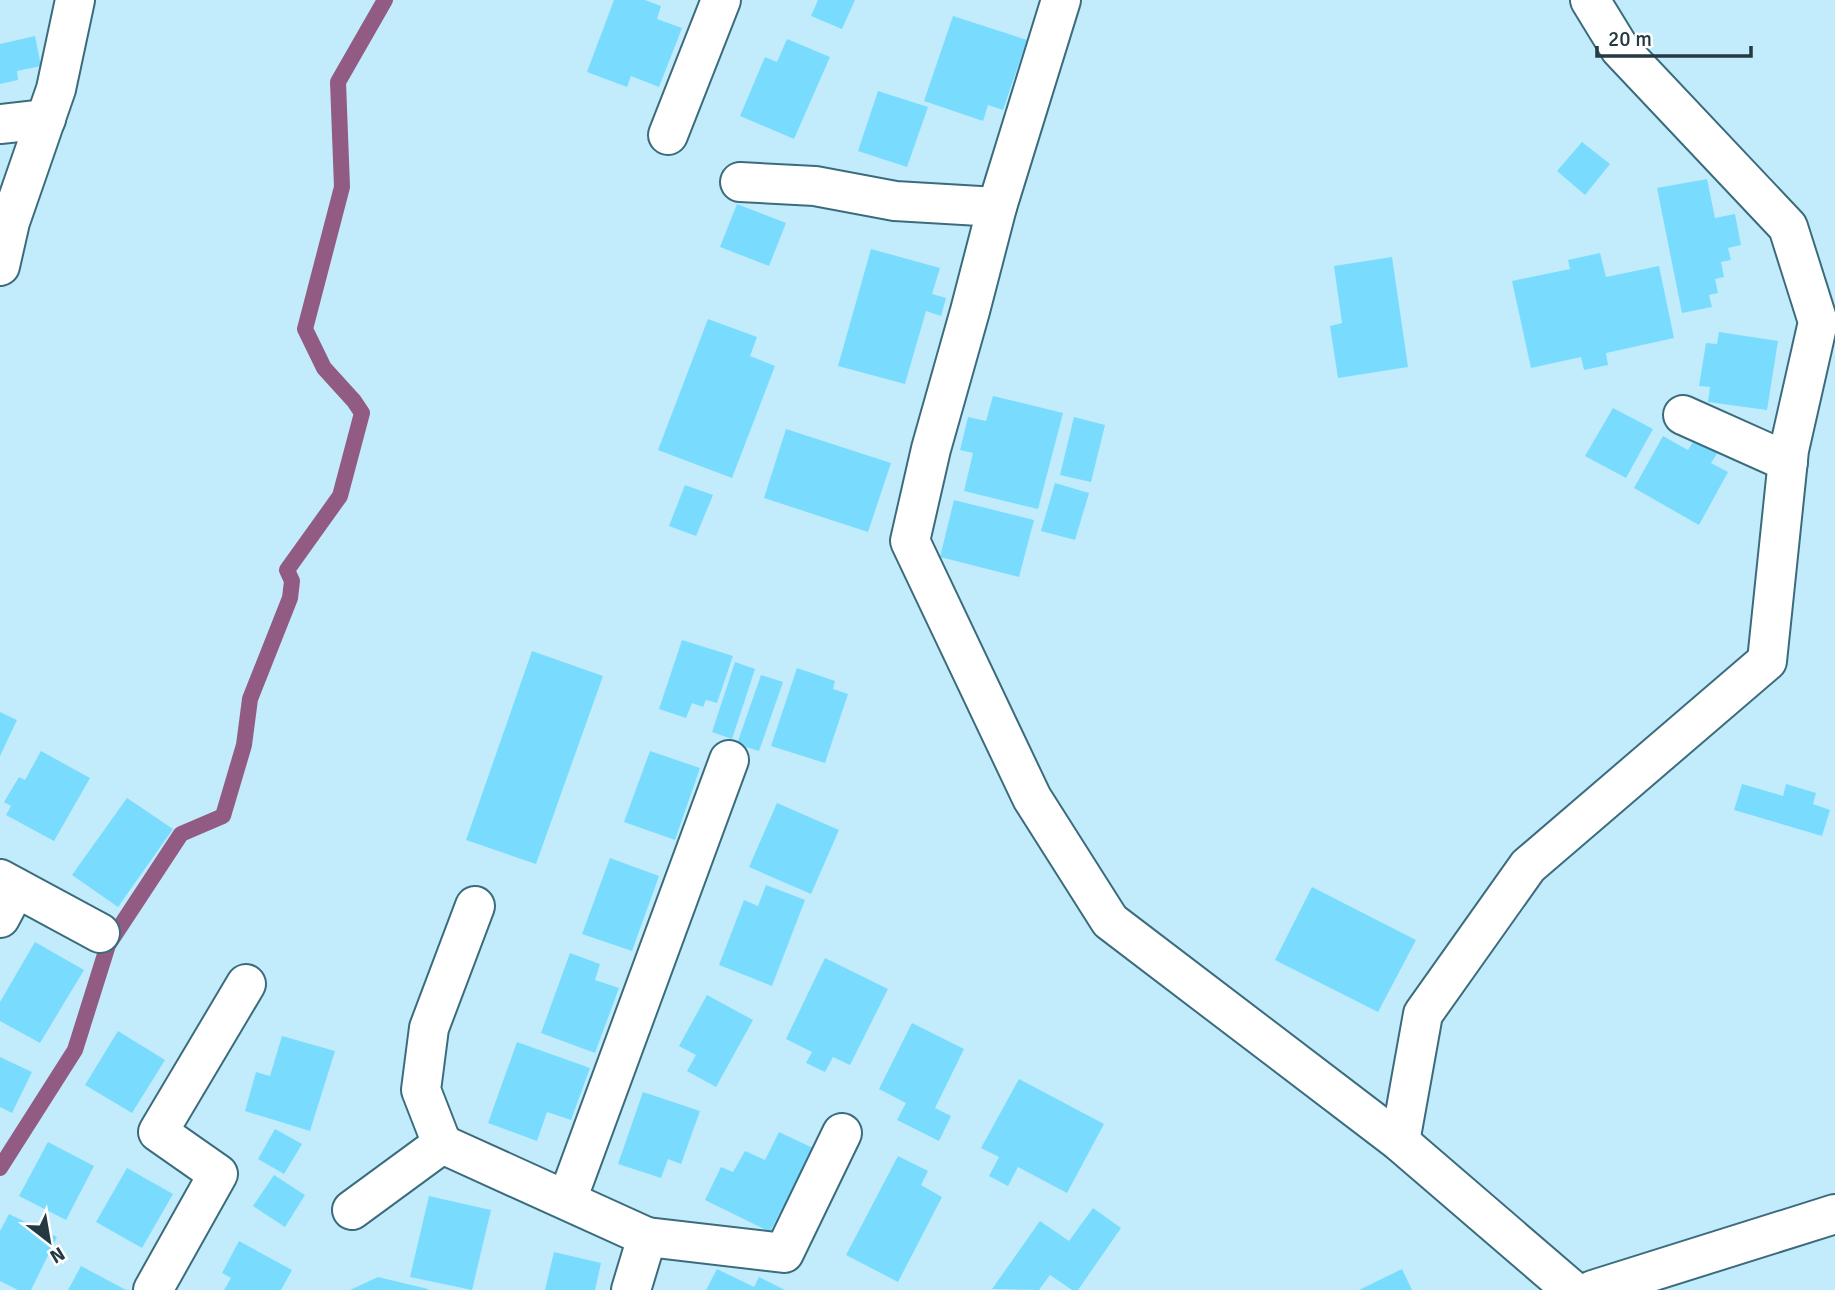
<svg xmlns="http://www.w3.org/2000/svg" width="1835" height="1290" font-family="Signika,sans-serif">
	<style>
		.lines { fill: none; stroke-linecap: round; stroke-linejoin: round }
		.stream { stroke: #925b84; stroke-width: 16 }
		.building { fill: #79dcfe }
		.minor-casing { stroke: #3b6c7d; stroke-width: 42 }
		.minor { stroke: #fff; stroke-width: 38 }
	</style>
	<rect width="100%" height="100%" fill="#c2ecfb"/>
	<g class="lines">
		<path class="stream" d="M0,1168l75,-118 33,-105 73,-111 42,-18 21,-71 6,-46 40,-101 2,-17 -5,-11 53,-74 22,-83 -8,-12 -30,-33 -19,-39 37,-142 -4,-105 47,-82"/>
	</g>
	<g class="building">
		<path d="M614,0h31l16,6 -4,13 25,9 -23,59 -28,-11 -4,11 -40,-15z"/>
		<path d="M818,0h37l-13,29 -31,-13z"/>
		<path d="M953,16l74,24 -24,70 -15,-5 -5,16 -59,-20z"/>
		<path d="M35,36l6,30 -24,5 1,9 -18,4v-40z"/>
		<path d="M787,39l43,18 -36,82 -54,-23 25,-59 12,5z"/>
		<path d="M878,91l50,16 -21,60 -49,-16z"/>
		<path d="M1582,142l28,22 -25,31 -28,-24z"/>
		<path d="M1707,179l8,39 20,-4 6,31 -13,3 3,12 -10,2 3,15 -9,2 3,14 -9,2 3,12 -30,6 -25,-125z"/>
		<path d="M737,204l49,19 -17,43 -49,-19z"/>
		<path d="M871,249l69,19 -8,26 14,4 -5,18 -15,-5 -21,73 -67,-18z"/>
		<path d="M1600,253l6,24 53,-11 15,72 -68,15 2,12 -24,5 -3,-13 -50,11 -19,-87 58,-12 -2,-9z"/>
		<path d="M1392,257l16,110 -70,11 -8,-52 12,-3 -8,-57z"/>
		<path d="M708,319l49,18 -7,19 25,10 -43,112 -74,-28z"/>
		<path d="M1719,332l59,9 -11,69 -59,-8 2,-15 -11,-1 7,-43 11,1z"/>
		<path d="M993,396l70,17 -25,96 -74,-18 9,-38 -13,-3 8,-33 18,4z"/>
		<path d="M1613,408l40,21 -27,49 -41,-22z"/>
		<path d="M1074,417l31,8 -14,57 -31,-7z"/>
		<path d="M786,429l105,34 -23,69 -104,-34z"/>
		<path d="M1663,436l25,14 7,-11 23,13 -7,11 17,9 -29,53 -65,-37z"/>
		<path d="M1055,483l34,10 -14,47 -34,-9z"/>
		<path d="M685,485l28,10 -17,41 -27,-10z"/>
		<path d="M954,500l80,20 -15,57 -79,-20z"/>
		<path d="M682,640l51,16 -16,47 -11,-3 -3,7 -11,-4 -6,15 -27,-9z"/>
		<path d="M532,651l71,25 -67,188 -70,-24z"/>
		<path d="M735,662l20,7 -23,70 -20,-7z"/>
		<path d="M797,668l38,13 -2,8 15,5 -23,69 -54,-17z"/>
		<path d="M761,675l22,7 -24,69 -22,-7z"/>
		<path d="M0,712l17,8 -17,36z"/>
		<path d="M41,751l49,27 -36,63 -48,-26 5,-9 -7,-4 15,-25 6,3z"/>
		<path d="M650,751l50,17 -25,72 -51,-18z"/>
		<path d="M1742,784l41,12 3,-12 30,9 -3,11 17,6 -8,26 -88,-26z"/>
		<path d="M127,798l46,31 -55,78 -46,-32z"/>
		<path d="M777,803l62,27 -28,64 -62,-27z"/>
		<path d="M610,858l49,18 -27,75 -50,-17z"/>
		<path d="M766,885l39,15 -33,86 -53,-21 25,-65 14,6z"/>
		<path d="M1312,887l104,53 -38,72 -103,-52z"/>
		<path d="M35,942l49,28 -44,73 -40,-22v-19z"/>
		<path d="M570,953l30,11 -5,16 24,8 -24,65 -54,-20z"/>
		<path d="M825,958l63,31 -38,76 -17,-8 -8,15 -19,-9 6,-11 -26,-13z"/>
		<path d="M707,995l46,25 -37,67 -29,-16 9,-16 -17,-9z"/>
		<path d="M912,1023l52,26 -29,59 16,8 -12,25 -42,-21 9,-17 -27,-14z"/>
		<path d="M118,1031l47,29 -33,53 -47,-28z"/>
		<path d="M282,1036l53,15 -25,80 -65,-20 11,-39 14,4z"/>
		<path d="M517,1042l73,26 -19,52 -24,-8 -10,29 -49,-18z"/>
		<path d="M0,1057l32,15 -20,41 -12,-6z"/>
		<path d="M1019,1079l85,45 -37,69 -49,-26 -10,19 -19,-10 10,-19 -18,-9z"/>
		<path d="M643,1092l57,19 -19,53 -13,-5 -7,19 -43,-14z"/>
		<path d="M275,1129l27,15 -18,30 -26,-15z"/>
		<path d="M779,1132l34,16 -43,84 -65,-32 16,-33 12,5 12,-21 20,9z"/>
		<path d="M48,1142l46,24 -28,54 -47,-24z"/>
		<path d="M898,1156l30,15 -7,14 21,12 -44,85 -52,-27z"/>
		<path d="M127,1168l46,26 -31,54 -46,-26z"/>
		<path d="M274,1175l31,20 -20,32 -32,-21z"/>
		<path d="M429,1196l62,14 -19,80 -62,-13z"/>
		<path d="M1093,1208l28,20 -43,62h-6l-22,-15 -11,15 -47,-1 48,-68 29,20z"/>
		<path d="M9,1214l48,23 -26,53h-13l-18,-9v-50z"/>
		<path d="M239,1241l53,29 -11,20h-57l7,-12 -9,-5z"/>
		<path d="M554,1252l47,11 -6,27h-50z"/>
		<path d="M81,1266l45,24h-58z"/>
		<path d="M717,1269l37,18 5,-10 26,13h-79z"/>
		<path d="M1402,1269l10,21h-53z"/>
		<path d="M378,1277l50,12v1h-78z"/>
	</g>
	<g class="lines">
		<g class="minor-casing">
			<g id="minor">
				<path d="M1061,0l-64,207 -27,104 -39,138 -21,92 122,257 78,123 290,221 172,148"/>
				<path d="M0,124l46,-5"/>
				<path d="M668,135l53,-135"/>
				<path d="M740,182l75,4 80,15 102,6"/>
				<path d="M0,266l10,-44 46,-133 19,-89"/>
				<path d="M1683,415l105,47"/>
				<path d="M0,879l100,54"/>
				<path d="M0,918l16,-30"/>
				<path d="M1400,1142l23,-128 105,-148 239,-205 22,-211 29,-128 -30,-95 -168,-178 -30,-49"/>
				<path d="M442,1144l-21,-54 8,-62 46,-122"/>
				<path d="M567,1200l162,-440"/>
				<path d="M352,1210l90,-66 205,93 -16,53"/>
				<path d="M647,1237l137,16 58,-120"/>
				<path d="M153,1290l65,-116 -60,-42 88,-148"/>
				<path d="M1593,1290l242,-76"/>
			</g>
		</g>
		<use href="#minor" class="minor"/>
	</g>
	<g transform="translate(49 1241) rotate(149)" stroke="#ffffff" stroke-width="5" paint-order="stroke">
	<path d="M0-5L12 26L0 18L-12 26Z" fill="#243941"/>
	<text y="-10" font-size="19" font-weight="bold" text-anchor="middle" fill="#243941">N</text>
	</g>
	<path d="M1597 46v10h154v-10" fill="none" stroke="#243941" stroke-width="3.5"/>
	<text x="1608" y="46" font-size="21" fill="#243941" stroke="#ffffff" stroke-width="5" paint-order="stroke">20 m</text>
</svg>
